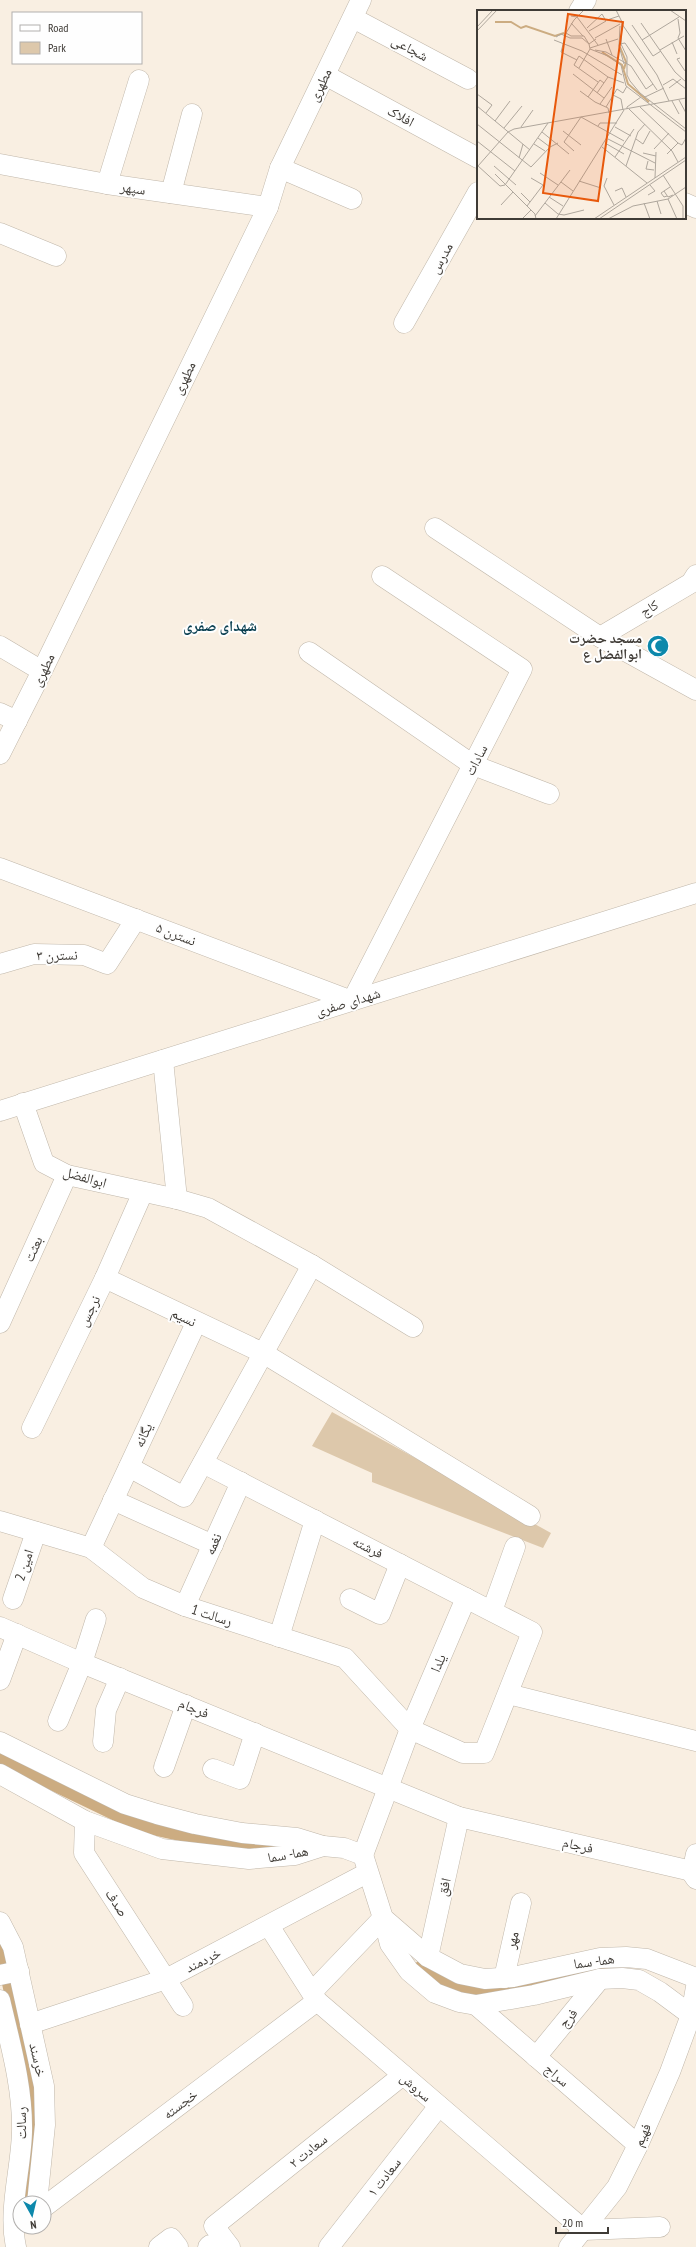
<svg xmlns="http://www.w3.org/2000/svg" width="696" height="2247" font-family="'PT Sans Narrow','Noto Naskh Arabic',sans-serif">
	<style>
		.green { fill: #ddc8ab }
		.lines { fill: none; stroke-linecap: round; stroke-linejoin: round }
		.canal { stroke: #ccac81; stroke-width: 18 }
		.minor-casing { stroke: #c0b7aa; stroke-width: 21 }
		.minor { stroke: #fff; stroke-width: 20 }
		.labels { text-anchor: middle; stroke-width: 4; stroke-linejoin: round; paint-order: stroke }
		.street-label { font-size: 14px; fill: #3f3b36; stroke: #fefefe }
		.poi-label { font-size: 14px; font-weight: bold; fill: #3f3b36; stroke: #fefefe; text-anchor: end }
		.neighbourhood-label { font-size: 15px; font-weight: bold; fill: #083e4f; stroke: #fefefe }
		.inset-river { fill: none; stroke: #ccac81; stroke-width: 2 }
		.inset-road { fill: none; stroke: #afa79d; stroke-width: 1 }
		.view { fill: #e8590c; fill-opacity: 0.15; stroke: #e8590c; stroke-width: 2 }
		.inset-edge { fill: none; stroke: #3f3b36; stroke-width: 2 }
	</style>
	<rect width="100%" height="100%" fill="#f9efe2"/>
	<path class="green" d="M332,1412l219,121 -8,15 -171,-66v-9l-60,-27z"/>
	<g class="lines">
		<g class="canal">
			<path d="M0,1756l139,67 105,23 49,2"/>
			<path d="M0,1948l7,16 26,123 1,51 -10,65"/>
			<path d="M421,1970c24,30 79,24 113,16 11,-3 23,-8 35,-11 11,-2 22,-3 33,-4"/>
		</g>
		<g class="minor-casing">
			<g id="minor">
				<path d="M579,11l7,-11"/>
				<path d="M353,18l115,61"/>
				<path d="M325,75l153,83"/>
				<path d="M0,164l107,20 161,23"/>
				<path d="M280,168l72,31"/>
				<path d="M107,184l32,-104"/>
				<path d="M171,193l21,-79"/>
				<path d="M685,203l11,5"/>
				<path d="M0,233l56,23"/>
				<path d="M404,323l74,-131"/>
				<path d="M435,528l165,109 96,53"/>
				<path d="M600,637l91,-54 5,-8"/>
				<path d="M0,646l42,25"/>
				<path d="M309,652l164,113 76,29"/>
				<path d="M0,713l17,8"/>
				<path d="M0,754l42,-83 226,-464 12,-39 81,-168"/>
				<path d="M0,868l352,133 170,-332 -140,-93"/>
				<path d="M0,964l34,-10 50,1 23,9 29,-45"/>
				<path d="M163,1060l14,139"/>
				<path d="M23,1103l21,60 23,12 110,24 31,9 104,57 101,62"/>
				<path d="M0,1111l696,-218"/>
				<path d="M105,1278l158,75 267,163"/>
				<path d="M0,1323l67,-148"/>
				<path d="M32,1428l73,-150 38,-86"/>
				<path d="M129,1467l55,30 128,-232"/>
				<path d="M113,1500l100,45"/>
				<path d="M0,1521l91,27 52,40 42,18 160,52 65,71 53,24h21l48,-121 -329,-169"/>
				<path d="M91,1548l105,-225"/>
				<path d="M13,1599l23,-67"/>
				<path d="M350,1599l30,15 20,-50"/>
				<path d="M185,1606l56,-124"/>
				<path d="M492,1611l23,-64"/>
				<path d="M0,1627l82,36 377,154 237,55"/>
				<path d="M279,1637l36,-117"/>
				<path d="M0,1680l17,-46"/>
				<path d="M508,1694l188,47"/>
				<path d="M58,1721l24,-58 14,-44"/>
				<path d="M0,1742l125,62 32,10 38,10 47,9 55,5 26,8 21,2 19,7"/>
				<path d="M103,1742l3,-32 14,-32"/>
				<path d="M164,1767l22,-62"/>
				<path d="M213,1769l27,10 15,-46"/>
				<path d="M0,1774l85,47 77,28 87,10 46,-4 28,-9"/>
				<path d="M85,1821l-1,32 99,153"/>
				<path d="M696,1854l-4,19 4,6"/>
				<path d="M363,1855l20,63 45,39 32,17 25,5 28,-2 87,-19 26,-1 21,2 49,19"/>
				<path d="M363,1855l47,-126 56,-131"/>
				<path d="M383,1918l7,26 19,27 26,22 24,9 17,3 58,-10 66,-16 22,-1 17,2 21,12 31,23"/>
				<path d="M0,1922l13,25 31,139 1,39 -8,78"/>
				<path d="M269,1926l48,75 267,229 76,-3"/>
				<path d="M428,1957l31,-140"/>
				<path d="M0,1975l19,-4"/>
				<path d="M504,1978l17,-75"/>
				<path d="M312,1992l71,-74"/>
				<path d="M0,2000c10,43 23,87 22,132 -1,38 -14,78 -6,115"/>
				<path d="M476,2005l162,140"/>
				<path d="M30,2024l136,-45 201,-106"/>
				<path d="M536,2057l64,-78"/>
				<path d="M44,2207l273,-206"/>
				<path d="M159,2247l12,-9 7,9"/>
				<path d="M208,2247l2,-2"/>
				<path d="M230,2247l-16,-21 189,-151"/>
				<path d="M329,2247l110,-141"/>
				<path d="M569,2247l48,-60 21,-42 32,-73 21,-57 5,-28"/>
			</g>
		</g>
		<use href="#minor" class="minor"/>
	</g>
	<defs>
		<g id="mosque-disc" transform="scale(1.15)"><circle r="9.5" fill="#0c88ab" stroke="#fefefe"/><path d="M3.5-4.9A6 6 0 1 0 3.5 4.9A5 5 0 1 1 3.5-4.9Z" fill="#fff"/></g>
	</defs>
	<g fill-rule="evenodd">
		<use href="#mosque-disc" x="658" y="646"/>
	</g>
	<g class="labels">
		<g class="street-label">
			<text transform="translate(410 48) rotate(28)" y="5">شجاعی</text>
			<text transform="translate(320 85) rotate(-64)" y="5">مطهری</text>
			<text transform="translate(401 116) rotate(28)" y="5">افلاک</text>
			<text transform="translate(133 188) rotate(8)" y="5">سپهر</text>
			<text transform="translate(441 258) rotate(-61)" y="5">مدرس</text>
			<text transform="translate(184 378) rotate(-64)" y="5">مطهری</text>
			<text transform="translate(649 608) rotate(-31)" y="5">کاج</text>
			<text transform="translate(43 670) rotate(-64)" y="5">مطهری</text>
			<text transform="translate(476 760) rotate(-63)" y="5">سادات</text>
			<text transform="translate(176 934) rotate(21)" y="5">نسترن ۵</text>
			<text transform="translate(57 955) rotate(-1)" y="5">نسترن ۳</text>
			<text transform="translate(348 1002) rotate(-17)" y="5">شهدای صفری</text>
			<text transform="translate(85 1177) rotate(16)" y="5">ابوالفضل</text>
			<text transform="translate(33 1249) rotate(-66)" y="5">بعثت</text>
			<text transform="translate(89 1311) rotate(-64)" y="5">نرجس</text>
			<text transform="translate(184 1317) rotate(26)" y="5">نسیم</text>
			<text transform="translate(143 1435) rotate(-65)" y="5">یگانه</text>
			<text transform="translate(213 1544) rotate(-66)" y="5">نغمه</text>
			<text transform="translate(368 1547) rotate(27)" y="5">فرشته</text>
			<text transform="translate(24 1565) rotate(-72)" y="5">امین 2</text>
			<text transform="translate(212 1615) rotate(18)" y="5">رسالت 1</text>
			<text transform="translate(438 1663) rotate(-67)" y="5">یلدا</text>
			<text transform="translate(194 1708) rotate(22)" y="5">فرجام</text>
			<text transform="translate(578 1845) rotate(13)" y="5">فرجام</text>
			<text transform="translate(288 1854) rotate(-10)" y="5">هما- سما</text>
			<text transform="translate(444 1887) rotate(-77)" y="5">افق</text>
			<text transform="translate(117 1903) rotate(57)" y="5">صدف</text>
			<text transform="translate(512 1940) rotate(-77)" y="5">مهر</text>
			<text transform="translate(203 1960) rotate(-27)" y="5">خردمند</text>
			<text transform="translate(594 1961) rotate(-8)" y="5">هما- سما</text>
			<text transform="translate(568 2018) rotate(-50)" y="5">فرج</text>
			<text transform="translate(38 2060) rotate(77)" y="5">خرسند</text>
			<text transform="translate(557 2075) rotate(41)" y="5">سراج</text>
			<text transform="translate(416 2087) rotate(41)" y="5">سروش</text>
			<text transform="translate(180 2104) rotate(-37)" y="5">خجسته</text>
			<text transform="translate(21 2123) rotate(-91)" y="5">رسالت</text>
			<text transform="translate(642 2135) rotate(-66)" y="5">فهیم</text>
			<text transform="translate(308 2151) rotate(-39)" y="5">سعادت ۲</text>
			<text transform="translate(384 2177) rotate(-52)" y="5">سعادت ۱</text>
		</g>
		<g class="poi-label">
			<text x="642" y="643">مسجد حضرت<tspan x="642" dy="16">ابوالفضل ع</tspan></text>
		</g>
		<g class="neighbourhood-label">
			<text x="220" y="631">شهدای صفری</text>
		</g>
	</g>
	<g transform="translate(477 10)">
		<rect width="209" height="209" fill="#f9efe2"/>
		<path class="inset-river" d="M18,12h16l10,6 5,-2 29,10 9,-3M143,37l6,15 -2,7M125,42l20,13 6,19 21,18"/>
		<path class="inset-road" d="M139,0l6,12 -1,22 6,13v18l3,6 10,12 46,36M193,0l16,11M94,6l6,1 21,28M201,9l2,14 -2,5 8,13M130,10l12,-4M94,13l12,13M164,13l34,49 11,10M145,14l35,51 12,26M155,15l21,31 8,-5M143,16l-1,20 5,18M0,17l16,-17M110,18l15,-14 4,7 -17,10M0,21l20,-21M89,23l5,3h13l5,8 7,-5M79,27l5,-3 9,4h12l7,6 1,5M118,28l25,-14M129,29l6,16M77,30l28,11 40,24M165,30l37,-23M195,32l5,12M142,34l6,-1 32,47M113,38l28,-9M113,39l18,7 13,9 5,21 60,46M118,40l11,2 25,14 15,23 7,-5M183,40l24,-14M203,48l-3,1 8,12M100,50l-16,-8 5,-19 8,-13 10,-10M102,58l11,-19M96,64l31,24M121,72l-24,-17 5,-9 29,21 16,6M186,75l10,-6 13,10M192,78l12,-9M103,81l15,11 13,6 1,5M120,83l11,-16M0,84l15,11 -6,8M136,85l8,4 2,11M111,87l12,-17 4,3M168,87l19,-9M202,90l7,13M195,91l7,13M123,94l12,-17M0,96l53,44M129,97l11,-18 6,4 4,-7M163,97l38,36 4,2 4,-7M150,99v-2l14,-10M152,99l43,42 6,11M18,111l15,-20M0,114l54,43 19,-20 8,-4M121,116l2,-3h17M44,117l12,-17M138,117l16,9M27,118l18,-22M86,121l18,14M65,122l27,22M61,128l12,9M131,129l47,24M159,129l7,5 7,-13M0,131l38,30M128,133l19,11M57,134l11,7M125,137l45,36M177,139l15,-16M97,141l-10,-9 17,-25 43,24M166,143l13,3M190,144l11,-11M138,147l19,-28M42,148l4,-14M171,151l-2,8 8,1M0,155l23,21 5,-1M1,156l30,-34 6,-3 172,-31M17,156l22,19M149,156l12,-34 7,-8M63,163l18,12M18,164l40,40 1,5M186,165l20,31v13M130,168l-3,8 10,19M178,168l1,-26M102,171l22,7M84,172l12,9M28,175l43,-62M138,181l7,-3 4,9M187,181l4,6 5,-2M44,183l9,9M171,185l7,-4 -5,-6M190,186l-3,1 -3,-4 9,-6M72,187l14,9M191,189l9,20M180,191l4,13M68,193l13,11 6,1 20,-5M167,193l6,16M24,195l12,-13M50,196l16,-21 -12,-7M58,206l35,-46M45,209l9,-9M79,209l68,-109M117,209l92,-62M122,209l87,-59M131,209l25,-13 35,-7 18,-12"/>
		<path class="view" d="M91,4l55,8 -25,179 -55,-8z"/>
		<rect width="209" height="209" class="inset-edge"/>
	</g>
	<rect x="12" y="12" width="130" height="52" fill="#fefefe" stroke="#b2b0ae"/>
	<rect x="20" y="25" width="20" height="6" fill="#ffffff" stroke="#b2b0ae"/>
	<text x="48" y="32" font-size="12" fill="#3f3b36">Road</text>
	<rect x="20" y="42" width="20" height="12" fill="#ddc8ab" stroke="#b2b0ae"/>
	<text x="48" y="52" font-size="12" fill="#3f3b36">Park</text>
	<g transform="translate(32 2215) rotate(172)"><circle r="19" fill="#fefefe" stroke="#b2b0ae"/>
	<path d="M0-3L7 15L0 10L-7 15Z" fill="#0c88ab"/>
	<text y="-6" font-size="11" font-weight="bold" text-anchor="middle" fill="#3f3b36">N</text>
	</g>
	<path d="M556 2227v6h52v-6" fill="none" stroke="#3f3b36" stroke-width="2"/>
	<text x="562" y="2227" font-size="12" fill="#3f3b36" stroke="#fefefe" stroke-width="3" paint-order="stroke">20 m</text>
</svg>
